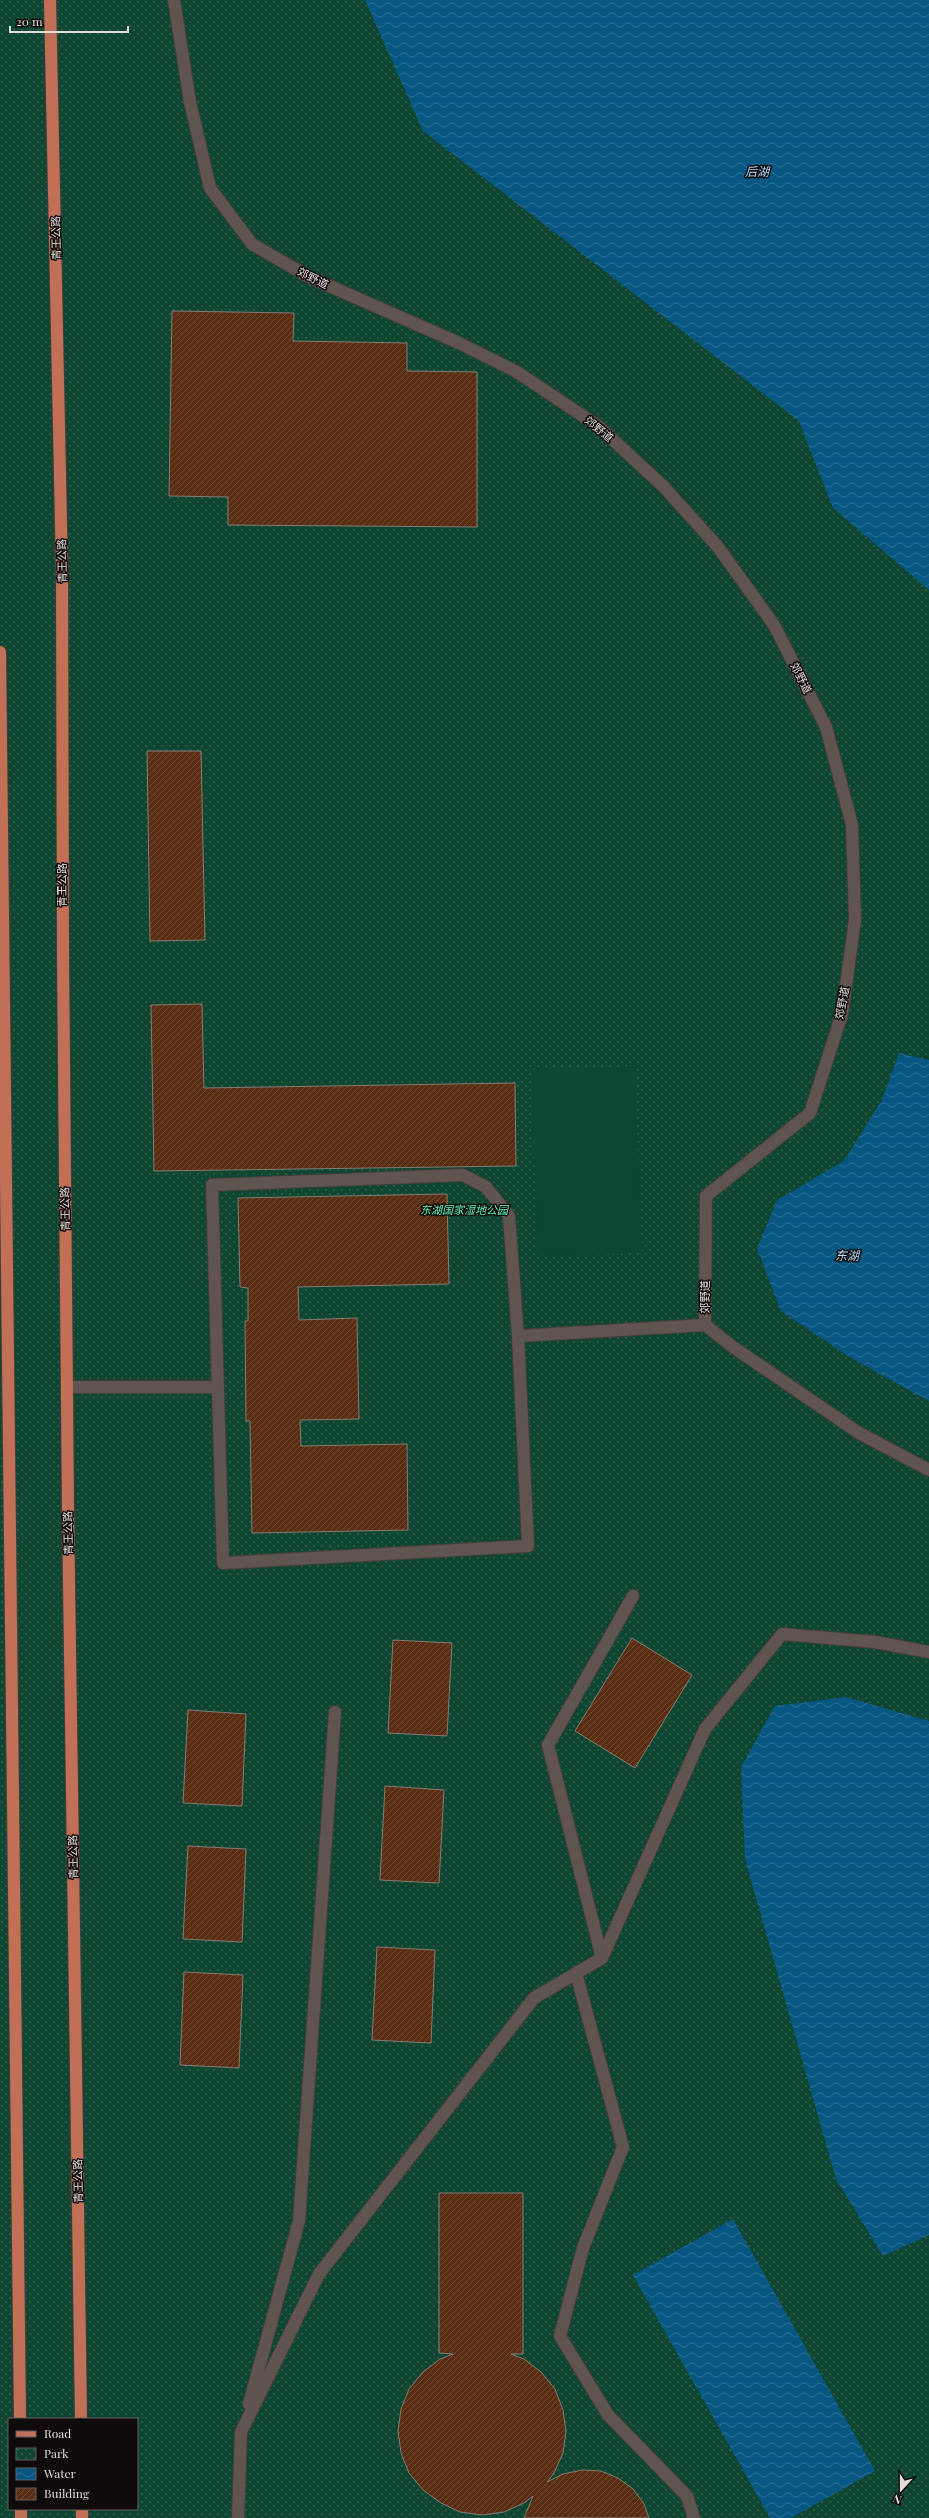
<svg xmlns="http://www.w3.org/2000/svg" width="929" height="2518" font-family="'Playfair Display','Noto Sans SC',serif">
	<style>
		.park { fill: url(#park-dots); fill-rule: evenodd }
		.garden { fill: #0e4631 }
		.water { fill: url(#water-waves) }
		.building { fill: url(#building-hatch); stroke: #867c76 }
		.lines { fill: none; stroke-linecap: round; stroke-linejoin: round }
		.minor-casing { stroke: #443d3a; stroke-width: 14 }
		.major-casing { stroke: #443d3a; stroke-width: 14 }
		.minor { stroke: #5f544f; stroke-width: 12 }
		.major { stroke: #bf7056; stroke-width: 12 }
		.labels { text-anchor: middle; stroke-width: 3; stroke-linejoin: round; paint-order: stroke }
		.street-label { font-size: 11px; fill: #e3ddda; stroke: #0f0b0a }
		.park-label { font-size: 11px; font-style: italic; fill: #61f7ba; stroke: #0f0b0a }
		.water-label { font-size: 12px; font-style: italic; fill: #b3dcfc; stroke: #0f0b0a }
	</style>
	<defs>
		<pattern id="park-dots" width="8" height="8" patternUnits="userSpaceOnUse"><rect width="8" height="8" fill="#0e4631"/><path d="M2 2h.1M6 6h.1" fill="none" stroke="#31604e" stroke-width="1.8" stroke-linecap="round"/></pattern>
		<pattern id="water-waves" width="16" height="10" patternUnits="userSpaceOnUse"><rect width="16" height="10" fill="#085783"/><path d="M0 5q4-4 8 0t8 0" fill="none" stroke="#2c6f94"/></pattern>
		<pattern id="building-hatch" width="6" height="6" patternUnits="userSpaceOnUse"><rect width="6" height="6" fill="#592d12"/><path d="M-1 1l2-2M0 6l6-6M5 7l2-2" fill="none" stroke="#714b34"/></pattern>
	</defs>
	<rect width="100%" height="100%" fill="#2a211d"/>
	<path class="park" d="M0,0h929v2518h-929zM9,2419h128v90h-128z"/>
	<path class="garden" d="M635,1066l7,187 -104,3 -7,-186z"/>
	<g class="water">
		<path d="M365,0h564v590l-96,-82 -34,-87 -376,-290z"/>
		<path d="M899,1053l30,7v341l-78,-43 -70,-47 -24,-62 20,-49 67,-39 38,-61z"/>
		<path d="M846,1697l83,24v514l-46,21 -47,-77 -91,-320 -4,-92 34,-61z"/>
		<path d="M733,2219l142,252 -84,47h-21l-137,-243z"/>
	</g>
	<g class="building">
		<path d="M172,311l122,2 -1,28 114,2v28l70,1v155l-249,-2v-28l-59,-1z"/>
		<path d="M147,751h54l4,189 -55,1z"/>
		<path d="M202,1004l2,84 311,-5 1,83 -362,5 -3,-166z"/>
		<path d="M447,1194l2,90 -151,3 1,33 58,-2 2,101 -59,1 1,26 106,-2 1,86 -156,3 -2,-112h-4l-1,-100h3v-33l-8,-1 -2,-89z"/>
		<path d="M632,1638l60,37 -57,93 -60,-37z"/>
		<path d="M393,1640l59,3 -5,93 -59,-3z"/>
		<path d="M188,1710l58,4 -4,92 -59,-3z"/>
		<path d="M385,1786l59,4 -5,93 -59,-3z"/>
		<path d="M188,1846l58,3 -4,93 -59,-3z"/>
		<path d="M377,1947l58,3 -4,93 -59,-3z"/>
		<path d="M184,1972l59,3 -4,93 -59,-3z"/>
		<path d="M439,2193h84v161h-12l13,5 17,13 14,17 8,21 3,21 -3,22 -9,20 -7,9 16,-8 19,-4 19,1 17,7 15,11 11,15 5,14h-125l9,-22 -9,7 -20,9 -22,3 -22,-3 -19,-9 -18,-13 -14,-17 -8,-20 -3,-22 3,-22 8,-20 14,-17 17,-13 13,-5 -14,-1z"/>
	</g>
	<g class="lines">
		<g class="minor-casing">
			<g id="minor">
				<path d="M174,0l16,102 20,86 42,56 57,33 150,66 58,29 81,54 65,60 55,61 56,78 52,102 26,98 3,95 -13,94 -32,99 -104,83 -1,129 28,22 126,86 70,37"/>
				<path d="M518,1336l10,210 -305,17 -11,-378 251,-10 23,12 23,29 9,120 187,-11"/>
				<path d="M67,1387h151"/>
				<path d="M602,1958l103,-229 77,-95 93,8 54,10"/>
				<path d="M576,1973l47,174 -40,101 -23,88 48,79 79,81 7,22"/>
				<path d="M249,2404l50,-183 36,-509"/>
				<path d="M238,2518l3,-86 78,-158 215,-276 68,-40 -54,-213 85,-149"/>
			</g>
		</g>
		<g class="major-casing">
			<g id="major">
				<path d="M50,0l12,571 1,383 5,557 13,908"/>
				<path d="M0,652l20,1767"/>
				<path d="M21,2509v9"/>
				<path d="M82,2518v-9"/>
			</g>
		</g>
		<use href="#minor" class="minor"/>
		<use href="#major" class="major"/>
	</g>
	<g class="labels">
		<g class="street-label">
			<text transform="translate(56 238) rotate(-91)" y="4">青王公路</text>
			<text transform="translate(313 278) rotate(26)" y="4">郊野道</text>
			<text transform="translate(599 429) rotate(39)" y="4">郊野道</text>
			<text transform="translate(62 561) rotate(-91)" y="4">青王公路</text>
			<text transform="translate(801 678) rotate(63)" y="4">郊野道</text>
			<text transform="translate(62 885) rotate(-90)" y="4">青王公路</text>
			<text transform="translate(842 1003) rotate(-79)" y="4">郊野道</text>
			<text transform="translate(65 1209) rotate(-91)" y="4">青王公路</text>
			<text transform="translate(705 1297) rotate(-90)" y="4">郊野道</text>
			<text transform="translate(68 1533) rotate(-91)" y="4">青王公路</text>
			<text transform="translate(73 1857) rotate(-91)" y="4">青王公路</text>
			<text transform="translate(78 2181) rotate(-91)" y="4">青王公路</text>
		</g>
		<g class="park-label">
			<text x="464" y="1214">东湖国家湿地公园</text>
		</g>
		<g class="water-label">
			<text x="757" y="176">后湖</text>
			<text x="847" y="1260">东湖</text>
		</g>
	</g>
	<rect x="8" y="2418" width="130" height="92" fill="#0f0b0a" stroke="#645f5d"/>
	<rect x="16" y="2431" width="20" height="6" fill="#bf7056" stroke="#645f5d"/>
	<text x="44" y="2438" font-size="12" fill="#e3ddda">Road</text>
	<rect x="16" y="2448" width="20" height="12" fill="url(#park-dots)" stroke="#645f5d"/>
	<text x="44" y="2458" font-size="12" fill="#e3ddda">Park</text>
	<rect x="16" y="2468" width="20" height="12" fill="url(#water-waves)" stroke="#645f5d"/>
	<text x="44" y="2478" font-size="12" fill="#e3ddda">Water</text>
	<rect x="16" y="2488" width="20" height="12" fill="url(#building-hatch)" stroke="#645f5d"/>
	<text x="44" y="2498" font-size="12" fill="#e3ddda">Building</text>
	<g transform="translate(901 2490) rotate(201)" stroke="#0f0b0a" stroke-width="3" paint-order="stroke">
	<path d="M0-3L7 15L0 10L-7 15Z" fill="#e3ddda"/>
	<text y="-6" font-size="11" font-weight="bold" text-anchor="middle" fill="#e3ddda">N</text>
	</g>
	<path d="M10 26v6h118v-6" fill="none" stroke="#e3ddda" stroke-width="2"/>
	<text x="16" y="26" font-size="12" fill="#e3ddda" stroke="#0f0b0a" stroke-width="3" paint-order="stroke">20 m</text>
</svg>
